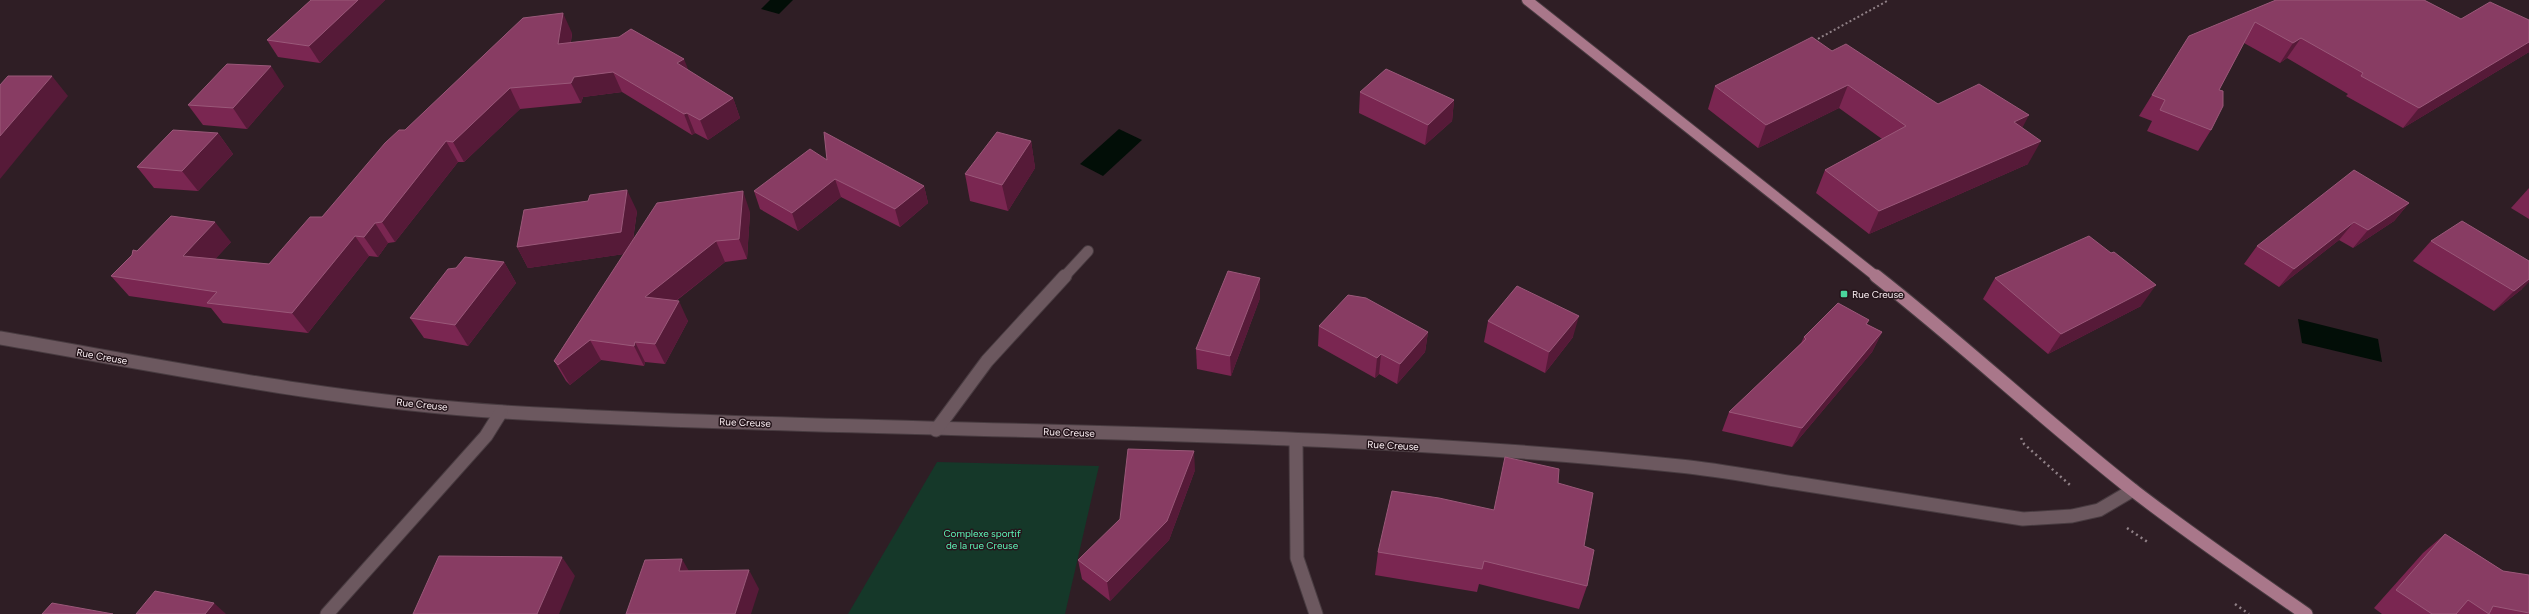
<svg xmlns="http://www.w3.org/2000/svg" width="2529" height="614" font-family="Figtree,sans-serif">
	<style>
		.green { fill: #153829 }
		.water { fill: #020e07 }
		.lines { fill: none; stroke-linecap: round; stroke-linejoin: round }
		.minor-far1-casing { stroke: #483b40; stroke-width: 12 }
		.minor-casing { stroke: #483b40; stroke-width: 15 }
		.major-far1-casing { stroke: #483b40; stroke-width: 12 }
		.major-casing { stroke: #483b40; stroke-width: 15 }
		.path-far1 { stroke: #908187; stroke-width: 2; stroke-dasharray: 2 2.5; stroke-linecap: butt }
		.path { stroke: #908187; stroke-width: 2.5; stroke-dasharray: 2 3.5; stroke-linecap: butt }
		.minor-far1 { stroke: #6c585f; stroke-width: 10 }
		.minor { stroke: #6c585f; stroke-width: 13 }
		.major-far1 { stroke: #a9778a; stroke-width: 10 }
		.major { stroke: #a9778a; stroke-width: 13 }
		.wall { fill: #7a2651 }
		.shaded-wall { fill: #561a38 }
		.building { fill: #883c63; stroke: #9a5879 }
		.poi-dot { fill: #4ad49c; stroke: #25151b; stroke-width: 1.5 }
		.labels { text-anchor: middle; stroke-width: 3; stroke-linejoin: round; paint-order: stroke }
		.poi-label { font-size: 10px; fill: #fbeff3; stroke: #25151b; text-anchor: start }
		.street-label { font-size: 10px; fill: #fbeff3; stroke: #25151b }
		.park-label { font-size: 10px; fill: #5cf7b8; stroke: #25151b }
	</style>
	<rect width="100%" height="100%" fill="#2f1e25"/>
	<path class="green" d="M937,462l162,4 -34,148h-217z"/>
	<g class="water">
		<path d="M770,0h23l-14,14 -18,-5z"/>
		<path d="M1119,129l23,11 -39,36 -23,-12z"/>
		<path d="M2298,319l80,20 4,23 -80,-19z"/>
	</g>
	<g class="lines">
		<g class="minor-far1-casing">
			<path id="minor-far1" d="M1064,277l24,-26"/>
		</g>
		<g class="minor-casing">
			<g id="minor">
				<path d="M0,338c168,29 335,64 505,74 391,23 785,13 1175,54 40,4 81,12 121,18 74,12 148,23 222,35l49,-3 27,-6 34,-20"/>
				<path d="M936,430l51,-69 78,-85"/>
				<path d="M1296,440l1,118 19,56"/>
				<path d="M327,614l159,-178 15,-24"/>
			</g>
		</g>
		<g class="major-far1-casing">
			<path id="major-far1" d="M1527,0l350,277"/>
		</g>
		<g class="major-casing">
			<path id="major" d="M1876,276c88,69 170,146 258,215 56,43 114,83 172,123"/>
		</g>
		<path class="path-far1" d="M1814,41l75,-41"/>
		<g class="path">
			<path d="M2021,438l3,6 46,41"/>
			<path d="M2127,528l22,15"/>
			<path d="M2235,604l14,10"/>
		</g>
		<use href="#minor-far1" class="minor-far1"/>
		<use href="#minor" class="minor"/>
		<use href="#major-far1" class="major-far1"/>
		<use href="#major" class="major"/>
	</g>
	<g class="wall">
		<path d="M311,0h74l-65,63 -42,-6 -11,-17z"/>
		<path d="M2276,0l185,19 68,1v32l-126,76 -57,-32 2,-2 -61,-36 -7,5 -36,-20 -25,47 -8,40 -13,21 -51,-20 5,-10 -13,-5 13,-21z"/>
		<path d="M572,33l-1,9 118,29 44,27 7,20 -32,22 -13,-7 -3,2 -70,-43 -39,5 -2,6 -61,6 -56,53h-6l-63,80 -7,1 -10,14 -9,-1 -61,77 -85,-10 -12,-15 -82,-12 -18,-20 26,-25 94,-9 -16,17 54,5 53,-47 83,-87z"/>
		<path d="M1832,51l106,53 84,24 6,36 -159,70 -53,-41 9,-23 57,-31 -43,-31 -81,40 -50,-39 7,-23z"/>
		<path d="M284,86l-37,43 -44,-4 -15,-20z"/>
		<path d="M1360,92l94,8 -2,21 -27,24 -66,-32z"/>
		<path d="M218,133l15,21 -35,37 -44,-3 -17,-21z"/>
		<path d="M1031,141l4,27 -27,43 -38,-10 -5,-27z"/>
		<path d="M827,160l97,26 4,17 -28,24 -59,-30 -43,34 -38,-22 -6,-18z"/>
		<path d="M2529,188v31l-18,-11z"/>
		<path d="M2409,203l-15,18 -41,27 -14,-8 -60,47 -35,-23 13,-18z"/>
		<path d="M637,211l-4,29 117,-28 -3,47 -22,3 -49,39 12,20 -23,43 -20,-2 -1,4 -43,-6 -31,25 -4,-4 -12,-20 70,-107 -96,14 -11,-21z"/>
		<path d="M2431,241l91,48 -28,22 -81,-50z"/>
		<path d="M504,262l12,21 -48,63 -44,-8 -14,-20z"/>
		<path d="M1995,278l146,28 -93,48 -65,-55z"/>
		<path d="M1260,298l-29,78 -34,-7 -1,-20z"/>
		<path d="M1869,320l-2,4 15,8 -10,20 -80,95 -70,-16 7,-19 72,-69 3,-6z"/>
		<path d="M1488,321l85,16 -28,36 -61,-31z"/>
		<path d="M1319,326l109,6 -3,20 -28,32 -18,-10 -4,4 -57,-32z"/>
		<path d="M1195,470l-26,70 -59,61 -28,-22 -4,-19z"/>
		<path d="M1558,483l26,63 3,40 -8,23 -100,-25 -2,8 -102,-17 3,-23 116,-42z"/>
		<path d="M2445,534l58,37 26,4v39h-147l-8,-6 49,-55z"/>
	</g>
	<g class="shaded-wall">
		<path d="M358,0h27l-65,63 -11,-17z"/>
		<path d="M563,13l9,20 -5,31 -9,-20z"/>
		<path d="M2301,38l-14,20 -7,5 13,-20z"/>
		<path d="M2529,42v10l-126,76 16,-20z"/>
		<path d="M684,59l8,20 -15,-16z"/>
		<path d="M271,66l13,20 -37,43 -14,-21z"/>
		<path d="M613,72l9,20 -39,5 -2,6 -10,-20 3,-6z"/>
		<path d="M52,76l16,20 -68,83v-43z"/>
		<path d="M1848,85l-9,23 -81,40 8,-23z"/>
		<path d="M510,88l10,21 -56,53 -11,-20z"/>
		<path d="M733,98l7,20 -32,22 -8,-20z"/>
		<path d="M1454,100l-2,21 -27,24 3,-20z"/>
		<path d="M687,113l8,20 -3,2 -8,-21z"/>
		<path d="M2029,115l-12,23 -3,-16z"/>
		<path d="M218,133l15,21 -35,37 -16,-20z"/>
		<path d="M446,141l12,21 -63,80 -13,-20z"/>
		<path d="M1031,141l4,27 -27,43 -6,-26z"/>
		<path d="M2041,141l-13,23 -159,70 10,-23z"/>
		<path d="M835,179l6,18 -43,34 -6,-18z"/>
		<path d="M924,186l4,17 -28,24 -5,-18z"/>
		<path d="M627,190l10,21 -6,42 -103,15 -11,-21z"/>
		<path d="M743,191l7,21 -3,47 -8,-20z"/>
		<path d="M2409,203l-15,18 -41,27 15,-18z"/>
		<path d="M215,222l16,20 -31,34 -17,-20z"/>
		<path d="M2354,222l-15,18 -60,47 15,-18z"/>
		<path d="M375,223l13,20 -10,14 -14,-20z"/>
		<path d="M355,236l14,20 -61,77 -16,-20z"/>
		<path d="M716,241l9,21 -70,55 -10,-20z"/>
		<path d="M504,262l12,21 -48,63 -13,-21z"/>
		<path d="M1260,278v20l-29,78 -1,-20z"/>
		<path d="M2529,279v3l-7,7 -28,22 20,-20z"/>
		<path d="M2156,285l-15,21 -93,48 13,-20z"/>
		<path d="M679,301l9,20 -23,43 -10,-20z"/>
		<path d="M1579,316l-6,21 -28,36 4,-21z"/>
		<path d="M1428,332l-3,20 -28,32 3,-20z"/>
		<path d="M1882,332l-10,20 -80,95 10,-19z"/>
		<path d="M590,340l11,20 -31,25 -12,-20z"/>
		<path d="M635,342l10,20 -1,4 -10,-20z"/>
		<path d="M1381,354l-2,20 -4,4 2,-20z"/>
		<path d="M1194,451l1,19 -26,70 -59,61 -3,-19z"/>
		<path d="M562,557l13,19 -16,38h-22z"/>
		<path d="M682,559l11,19 -14,-7z"/>
		<path d="M749,570l10,19 -8,25h-16z"/>
		<path d="M214,603l12,11h-21z"/>
	</g>
	<g class="building">
		<path d="M311,0h47l-49,46 -42,-6z"/>
		<path d="M2276,0h148l37,19 29,-17 39,18v22l-110,66 -58,-32 2,-3 -62,-35 -8,5 -38,-21 -36,68 4,1v15l-12,24 -51,-20 5,-10 -13,-5 37,-59z"/>
		<path d="M563,13l-5,31 61,-7 12,-8 53,30 -7,4 56,35 -33,22 -13,-7 -3,1 -71,-42 -39,5 -3,6 -61,5 -57,54 -7,-1 -64,81 -7,1 -11,14 -9,-1 -63,77 -85,-10 10,-11 -106,-16 21,-21 1,-5 4,1 34,-35 44,6 -32,34 86,8 41,-47h12l63,-74 14,-13h6l118,-112z"/>
		<path d="M1812,37l20,14 14,-7 92,60 41,-20 50,31 -15,7 27,19 -162,70 -54,-41 81,-44 -58,-41 -82,40 -51,-39z"/>
		<path d="M227,64l44,2 -38,42 -45,-3z"/>
		<path d="M1386,69l68,31 -26,25 -68,-33z"/>
		<path d="M8,76h44l-52,60v-51z"/>
		<path d="M173,130l45,3 -36,38 -45,-4z"/>
		<path d="M824,132l100,54 -29,23 -60,-30 -43,34 -38,-22 56,-42 17,11z"/>
		<path d="M997,132l34,9 -29,44 -37,-11z"/>
		<path d="M2354,170l55,33 -41,27 -14,-8 -60,47 -37,-23z"/>
		<path d="M627,190l-6,42 -104,15 7,-37 64,-9 2,-6z"/>
		<path d="M743,191l-4,48 -23,2 -71,56 34,4 -24,43 -20,-2 -1,4 -44,-6 -32,25 -4,-4 103,-158z"/>
		<path d="M2462,221l67,40v18l-15,12 -83,-50z"/>
		<path d="M2089,236l22,17 3,-1 42,33 -95,49 -66,-56z"/>
		<path d="M465,257l39,5 -49,63 -45,-7 38,-49 8,-1z"/>
		<path d="M1228,271l32,7 -30,78 -34,-7z"/>
		<path d="M1517,286l62,30 -30,36 -61,-31z"/>
		<path d="M1348,295l18,3 62,34 -28,32 -19,-10 -4,4 -58,-32z"/>
		<path d="M1838,303l31,17 -3,4 16,8 -80,96 -73,-16 77,-73 -2,-2z"/>
		<path d="M1128,449l66,2 -27,70 -60,61 -29,-22 42,-41z"/>
		<path d="M1505,457l54,12 -1,14 35,10 -9,53 10,4 -7,36 -103,-25 -2,8 -104,-17 14,-61 47,7 55,12z"/>
		<path d="M2445,534l58,37 26,4v38l-36,-7 -4,8 -21,-14 -12,14h-24l-36,-24z"/>
		<path d="M439,556l123,1 -25,57h-124z"/>
		<path d="M682,559l-3,12 70,-1 -14,44h-109l19,-54z"/>
		<path d="M155,591l59,12 -9,11h-69z"/>
		<path d="M52,603l61,11h-71z"/>
	</g>
	<rect class="poi-dot" x="1840" y="290" width="8" height="8" rx="2"/>
	<g class="labels">
		<g class="poi-label">
			<text x="1852" y="298">Rue Creuse</text>
		</g>
		<g class="street-label">
			<text transform="translate(102 356) rotate(10)" y="4">Rue Creuse</text>
			<text transform="translate(422 404) rotate(6)" y="4">Rue Creuse</text>
			<text transform="translate(745 422) rotate(2)" y="4">Rue Creuse</text>
			<text transform="translate(1069 432) rotate(2)" y="4">Rue Creuse</text>
			<text transform="translate(1393 445) rotate(3)" y="4">Rue Creuse</text>
		</g>
		<g class="park-label">
			<text x="982" y="537">Complexe sportif<tspan x="982" dy="12">de la rue Creuse</tspan></text>
		</g>
	</g>
</svg>
